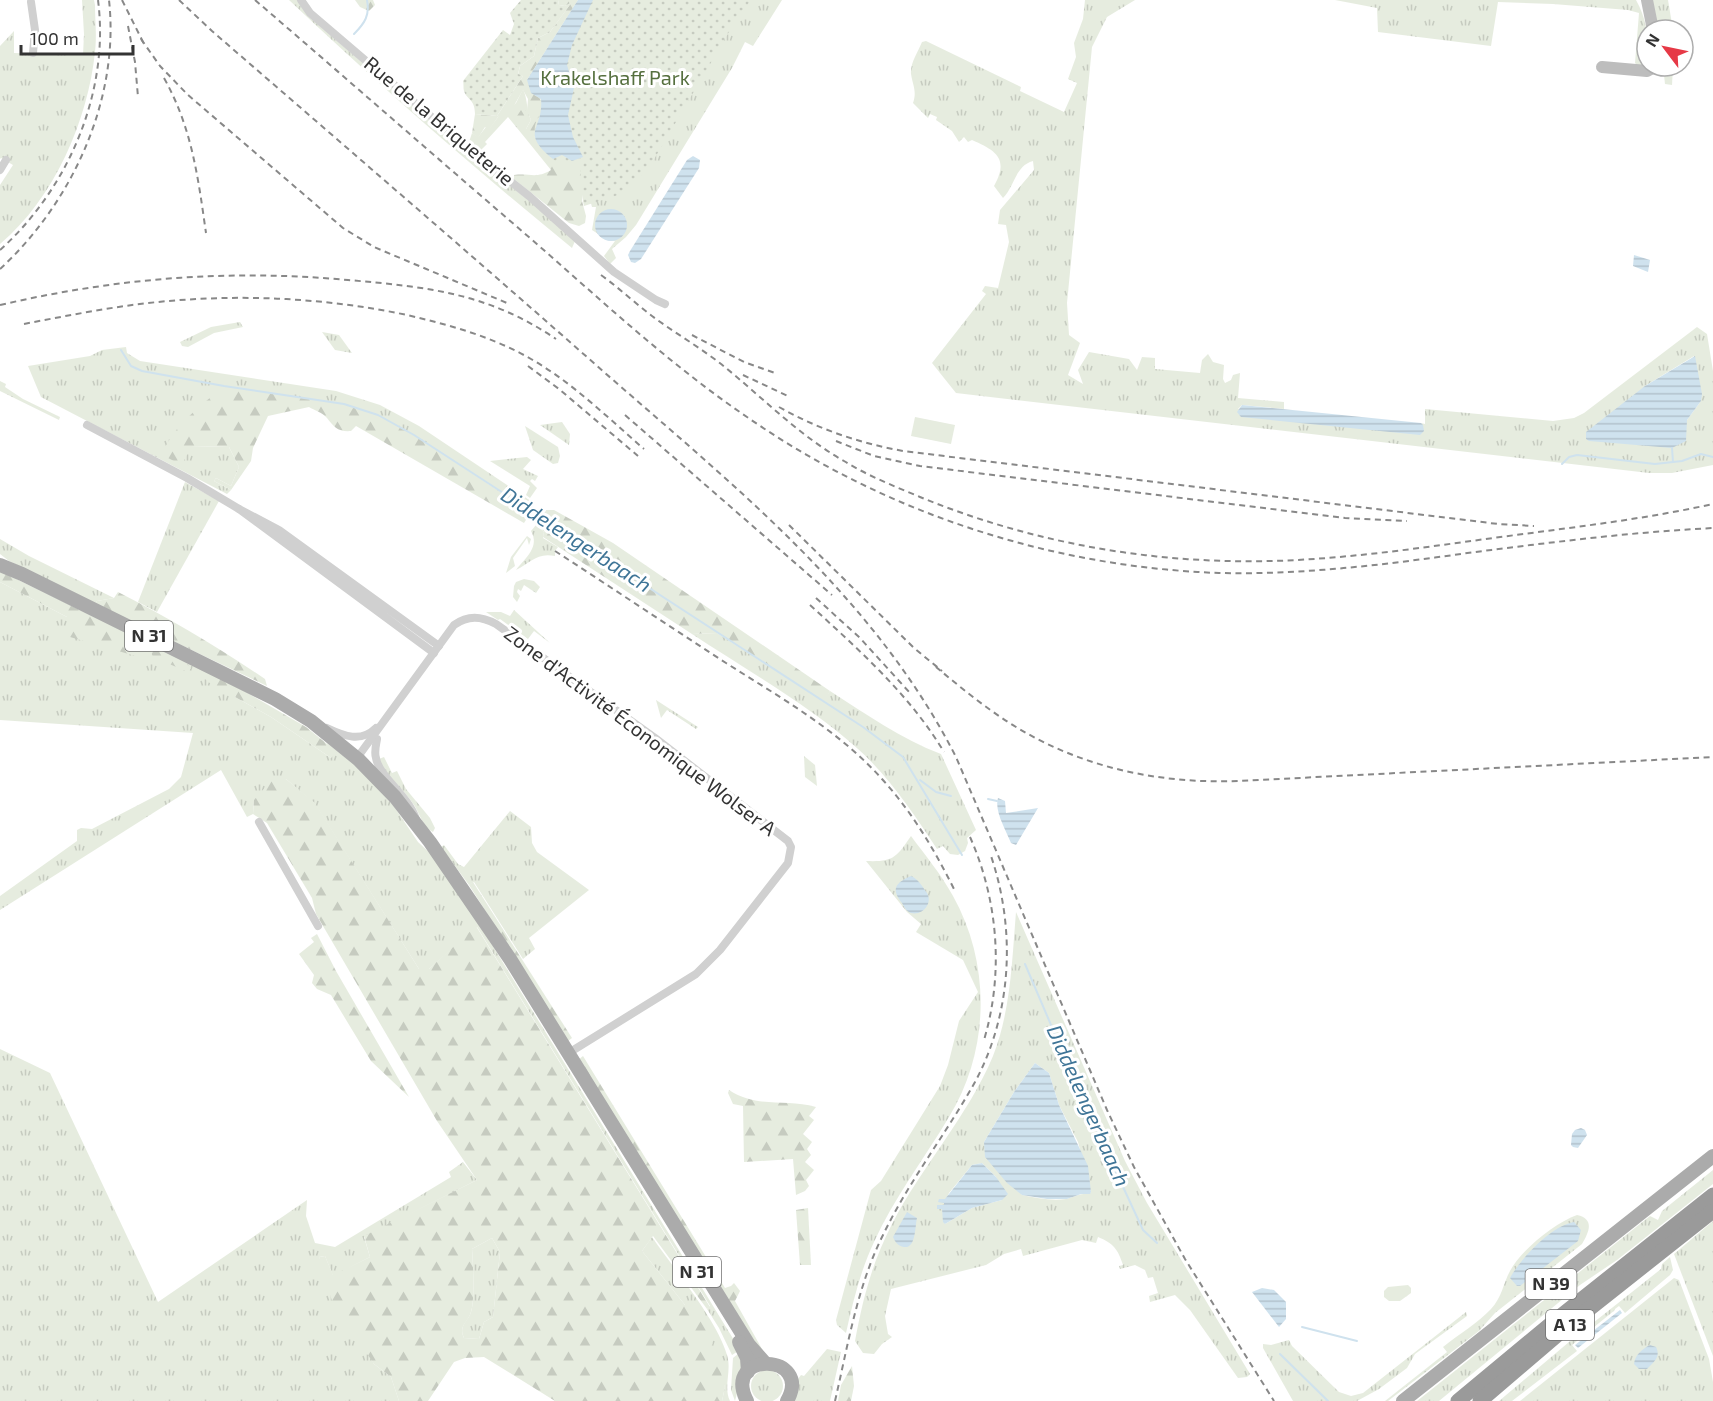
<svg xmlns="http://www.w3.org/2000/svg" width="1713" height="1401" font-family="'Exo 2',sans-serif">
	<style>
		.grass { fill: url(#grass-tufts); fill-rule: evenodd }
		.forest { fill: url(#forest-firs); fill-rule: evenodd }
		.park { fill: url(#park-dots) }
		.pitch { fill: #e6ecdf }
		.water { fill: url(#water-rules) }
		.lines { fill: none; stroke-linecap: round; stroke-linejoin: round }
		.stream { stroke: #cfe2ee; stroke-width: 2 }
		.minor { stroke: #d0d0d0; stroke-width: 8 }
		.secondary { stroke: #bdbdbd; stroke-width: 12 }
		.primary { stroke: #ababab; stroke-width: 14 }
		.motorway { stroke: #9a9a9a; stroke-width: 15 }
		.rail { stroke: #888; stroke-width: 2; stroke-dasharray: 6 4.5; stroke-linecap: butt }
		.labels { text-anchor: middle; stroke-width: 6; stroke-linejoin: round; paint-order: stroke }
		.shield { fill: #fff; stroke: #707070; stroke-width: 1.5 }
		.shield-label { font-size: 18px; font-weight: bold; fill: #333 }
		.park-label { font-size: 20px; fill: #56703f; stroke: #fff }
		.street-label { font-size: 20px; fill: #333; stroke: #fff }
		.water-label { font-size: 21px; font-style: italic; fill: #3f7597; stroke: #fff }
	</style>
	<defs>
		<pattern id="grass-tufts" width="24" height="20" patternUnits="userSpaceOnUse" patternTransform="scale(1.5)"><rect width="24" height="20" fill="#e6ecdf"/><path d="M3 7l-1-3M5 7V3M7 7l1-3M15 17l-1-3M17 17v-4M19 17l1-3" fill="none" stroke="#c6cbc0"/></pattern>
		<pattern id="forest-firs" width="22" height="20" patternUnits="userSpaceOnUse" patternTransform="scale(1.5)"><rect width="22" height="20" fill="#e6ecdf"/><path d="M5 1l3.5 6h-7zM16 11l3.5 6h-7z" fill="#c6cbc0"/></pattern>
		<pattern id="park-dots" width="8" height="8" patternUnits="userSpaceOnUse" patternTransform="scale(1.5)"><rect width="8" height="8" fill="#e6ecdf"/><path d="M2 2h.1M6 6h.1" fill="none" stroke="#c6cbc0" stroke-width="1.8" stroke-linecap="round"/></pattern>
		<pattern id="water-rules" width="6" height="5" patternUnits="userSpaceOnUse" patternTransform="scale(1.5)"><rect width="6" height="5" fill="#cfe2ee"/><path d="M0 2.5h6" fill="none" stroke="#b2c2cd"/></pattern>
	</defs>
	<rect width="100%" height="100%" fill="#fff"/>
	<g class="grass">
		<path d="M82,0h12l1,5c0,16 2,31 0,47 -7,68 -41,147 -95,192v-59l13,-20 -12,-7 -1,1v-113l14,-15v22l69,2 1,-21z"/>
		<path d="M289,0h8l11,16 161,138 58,45 48,42 -3,7c-97,-79 -192,-162 -283,-248z"/>
		<path d="M711,0h71l-29,46 -8,-4 -13,26 -96,157 -10,12 -14,12 4,9 -6,6 -6,-8 11,-15h-6l-17,-11 4,-23h-4l-4,-15z"/>
		<path d="M1085,0h50l-28,17 -15,30 -25,256 2,32 11,8 -12,32 15,9 -5,-14 11,-18 40,7 8,11 5,-13 13,1v11l45,4 2,-13 6,-6 5,8 11,3 -1,14 2,4 6,-3 2,-5 7,-2 -2,25 46,4v7l-42,-4 -4,4 185,17 -2,-3 4,1v-15l128,12 21,-3 10,-5 113,-86 10,7 6,37v94l-41,8h-23l-693,-80 -24,-30 54,-69 -4,-3 3,-5 13,2 11,-46 -3,-17 -8,-1 2,-14 34,-40 -1,-9c-18,5 -18,25 -30,37l-9,-12c15,-27 3,-35 -22,-46l-4,2 -4,-5 -5,5 -7,-11 -16,-11 1,-3 -7,-3 -2,4 -15,-15c4,-12 0,-17 -2,-29 -1,-11 7,-22 11,-32l4,-1 95,46 -1,4 44,21 13,-29 -9,-4 8,-22 -2,-14 9,-24zM1694,356l7,45 -14,19 -42,-34z"/>
		<path d="M1335,0h301c13,24 11,37 11,65l-9,1 -3,-3 4,-50 -11,-3 -75,-6 -55,-2 -7,44 -113,-14 -1,-24z"/>
		<path d="M1652,0h16l5,30h-15z"/>
		<path d="M1663,66h10l-1,19 -7,-1z"/>
		<path d="M523,89c5,11 3,20 8,31l-5,9v10l-18,-22 -23,25 2,2 -7,7 -11,-9 3,-9 6,4 8,-10 3,2 9,-12 18,-14z"/>
		<path d="M240,322l3,5 -29,6 -26,14 -6,-1 -2,-4 31,-15z"/>
		<path d="M322,332l17,3 13,18 -17,-3z"/>
		<path d="M126,347l1,6 13,8 196,30 44,14 39,21 103,69 10,7 1,8 -2,2 -117,-77 -36,-20 -34,-11 -120,-18 -33,60 38,1 10,20 -8,19 -15,-8 -2,3 17,9 -4,4 -186,-97 -13,-31 62,-10 12,-6z"/>
		<path d="M0,381l6,3 -1,3 18,12 37,18 -1,3 -59,-29z"/>
		<path d="M562,422l8,12 -1,11 -29,-20z"/>
		<path d="M525,426l33,21 2,9 -2,7 -5,1 -20,-14z"/>
		<path d="M527,457l4,3 -8,9 15,7 -3,5 -3,-2 -2,2 7,7 -7,10 -4,-3 4,-9 -40,-25z"/>
		<path d="M185,482l34,19 -62,111 -19,-10z"/>
		<path d="M536,525l8,7 -1,6 15,9 -3,4v5c-18,-4 -25,7 -39,14 10,-13 24,-23 15,-39z"/>
		<path d="M527,536l4,3 -2,6 -2,-7 -14,20 2,8 -9,7 5,-16z"/>
		<path d="M0,539l29,17 85,42 -17,3 -2,3 -86,-43 -9,-7z"/>
		<path d="M524,579l10,2 6,6 -4,6 -12,-8 -3,6 -3,-2 -1,3 3,4 -3,6 -4,-5 1,-11 2,-4z"/>
		<path d="M0,582l67,35 79,25 84,40 9,6 -4,9 36,20 60,41 -4,-15 33,26 33,36 25,37 14,13 48,70 260,425 -8,5 -13,-27 -12,-19 3,-3 -233,-379 -48,42h-10l-104,-165 -29,-25 -32,21 -1,14 -6,3 -26,-47 -221,140v-14l77,-55v-11l4,-2 11,1 77,-40 12,-12 12,-44 -193,-13z"/>
		<path d="M514,610l36,33 -16,-12 -6,8 -28,-20 -2,1 -12,-8h15l9,4z"/>
		<path d="M717,633l106,68 7,-10c36,23 71,48 111,63l35,76 -9,8 1,5 -3,8 -7,4 -8,-1 -7,-8 -6,3c-23,-35 -47,-71 -79,-100 -47,-43 -113,-80 -166,-115z"/>
		<path d="M656,700l42,27 -2,2 -29,-19 -6,8z"/>
		<path d="M804,756l11,9 2,21 -12,-9z"/>
		<path d="M384,757l8,16 5,-2 9,18 24,29 5,10 -2,4c-10,-4 -13,-18 -19,-27 -10,-16 -28,-28 -35,-46z"/>
		<path d="M510,811l21,16 1,16 5,9 52,38 -60,48 6,11 -12,10 -49,-77 -5,3 -28,-38 3,-2 14,19 6,3z"/>
		<path d="M911,836c14,19 30,38 42,60 38,68 37,154 -4,221 -25,42 -55,81 -75,125 -14,30 -21,60 -28,91l-9,-8 -1,-5 35,-130 10,-9 59,-95 8,-21 11,-44 19,-29 -15,-32 -47,-28 5,-8 -14,-12 -41,-51c27,1 30,-3 45,-25z"/>
		<path d="M1016,912l109,249 22,42 103,171 -3,3 -9,1 -48,-68 -15,-15 -25,7 -1,-6 9,-3 -5,-16 -5,1 -3,-8 -10,-5 -15,4 -1,-3 4,-1c-5,-16 -10,-22 -25,-28l-2,6 -14,-3 -59,16 -2,-7 -17,5 -18,11 -95,24 -6,27 3,18 4,3 -10,7 -8,10 -11,-1 -8,-12c8,-43 17,-78 37,-117 30,-58 76,-108 101,-168 18,-46 19,-96 23,-144zM1035,1063l14,10 10,32 19,37 13,50 -2,2c-9,-1 -14,3 -23,5 -15,2 -29,-1 -44,-4l-38,-53 30,-50zM982,1163l14,14 6,23 -30,8 -27,16 -3,-15 7,-16 23,-28z"/>
		<path d="M0,1049l50,24 108,229 149,-102 -1,16 9,27 20,4 116,-70 -2,-5 14,-10 14,18 -113,57 6,20 -37,19 -8,-20 -6,1 55,107 17,13 8,24h-399z"/>
		<path d="M1713,1170v14l-96,76 -37,25 -141,116h-22l233,-185 8,4 4,-9z"/>
		<path d="M1577,1215c18,4 12,17 5,29l-87,69 -16,18 -91,70h-3l62,-49 -4,-5c16,-13 35,-24 48,-38 11,-12 12,-25 19,-38 11,-21 45,-48 67,-56z"/>
		<path d="M1713,1221v135l-39,-102z"/>
		<path d="M652,1237c22,32 65,83 75,118 5,16 -4,31 3,46h-8l3,-14 -40,-82 -43,-54z"/>
		<path d="M492,1238l8,14 -7,65 -9,5 -5,17 -15,-1c-6,-13 4,-16 7,-26 4,-12 2,-50 1,-63z"/>
		<path d="M1670,1257l3,13 -3,5 -45,38 -6,-7 -4,3v1l-43,35 5,6 -65,50h-13l70,-59 92,-73 1,-5z"/>
		<path d="M1674,1278l5,2 30,79 4,23v19h-193z"/>
		<path d="M1408,1285l3,3v5l-11,8h-11l-5,-4v-6l4,-4z"/>
		<path d="M1466,1312l1,4 -52,38 -8,14 -28,21 -22,12h-64l-30,-53v-4l8,1 18,-5 3,6 47,46 12,4 12,-3z"/>
		<path d="M827,1349l14,3 -11,49h-39l4,-18 6,-8 3,1z"/>
		<path d="M739,1353l6,9 -10,39 -4,-11 2,-32z"/>
		<circle cx="767" cy="1386" r="16"/>
	</g>
	<g class="forest">
		<path d="M355,0h18l2,5 -6,6 -9,-4z"/>
		<path d="M558,0h20l-51,80c7,9 17,18 15,31 -2,12 -7,12 -7,28l49,-120 -2,182 4,15 -1,7 -6,3 -10,-3 -55,-44v-4c17,-2 22,4 37,-5l-25,-31v-10l5,-9 -3,-7 -1,6 -9,5 -3,-5 6,-9 6,1 1,-12 -5,-9c-7,11 -11,24 -25,27l-9,13 -4,-3 -7,11 -6,-5 3,-19 22,2 26,-40 -5,-1 2,-9 14,-10 4,-18 12,-6 21,-29 -6,3 -6,-1z"/>
		<path d="M224,386l120,18 34,11 36,20 117,77 -7,11 -168,-97 -5,5c-13,1 -17,-4 -24,-13 -4,-5 -13,-8 -18,-11l-41,9 -15,32 -2,13 -20,29 -17,-9 2,-3 15,8 8,-19 -10,-20 -38,-1 -9,19 -20,-10c11,-30 39,-49 62,-69z"/>
		<path d="M546,510h8l59,33 217,148 -6,11 -107,-69 -25,1 -149,-97 1,-5 -8,-7z"/>
		<path d="M0,571l146,71 -7,15 -69,-20 -3,-20 -67,-35z"/>
		<path d="M118,592c51,26 100,55 147,87l2,7 -172,-82 2,-3 17,-3z"/>
		<path d="M155,647l27,13 9,8 -3,4 -35,-15 -2,-5z"/>
		<path d="M202,670l28,12 -1,6 -4,3 -17,-9 -7,-9z"/>
		<path d="M239,688l67,39 31,25 -6,6 -60,-41 -36,-20 1,-5z"/>
		<path d="M286,779l29,24 104,166h10l47,-43 234,381 -3,2 -54,-73 -11,15 43,54 9,-2 13,21 18,63 -3,14h-167l-71,-44 -19,1 -11,4 -26,39h-29l-8,-24 -17,-13 -42,-63 -13,-44 6,-1 8,19 37,-18 -6,-21 113,-56 -40,-59 -121,-207 -4,-16 -45,-75 -14,-9 1,-14 17,-19zM492,1238l8,14 -7,65 -9,5 -5,17 -15,-1c-6,-13 4,-15 7,-26 4,-12 2,-50 1,-63z"/>
		<path d="M473,882l99,156 -4,3 -99,-156z"/>
		<path d="M317,934l19,37 73,126 -38,-36 -40,-66 -14,-6 -5,-6 2,-8 -15,-21 15,-12 -3,-4z"/>
		<path d="M583,1056l142,232 6,-2 3,-3 6,8 -5,10 31,55 -6,-6 -182,-290z"/>
		<path d="M729,1090c29,19 57,8 87,17l-7,9 5,4 -11,14 9,8 -5,7 4,6 -6,7 9,8 -8,10 3,6 -4,5 -9,4 -3,-36 -49,3 -1,-56 -10,-2 -5,-11z"/>
		<path d="M808,1208l3,57h-11l-4,-55z"/>
		<path d="M852,1366l2,20 -3,15h-13l3,-16z"/>
	</g>
	<g class="park">
		<path d="M521,0h37l1,5 6,1 7,-4 -22,30 -12,6 -4,18 -14,10 -2,8 5,2 -26,40 -22,-2c0,-15 -8,-14 -11,-23 -1,-3 0,-6 -1,-10l40,-51 7,5 4,-11 -4,-11z"/>
		<path d="M578,0h173l-15,20 -83,141 -16,21 -19,13 -34,11c-3,-11 -4,-35 -3,-47l-2,-1c-4,2 -9,5 -14,5 -16,1 -33,-22 -30,-37 3,-13 8,-12 6,-27l-10,-6 -4,-13z"/>
	</g>
	<path class="pitch" d="M915,417l40,8 -4,19 -40,-8z"/>
	<g class="water">
		<path d="M578,0h15l-21,45 -5,20 7,23 -6,27 5,22 10,20 -11,4 -10,-6 -9,4c-34,-28 -9,-29 -12,-60l-10,-6 -4,-13z"/>
		<path d="M693,156l7,4 -1,8 -58,91 -6,4 -4,-1 -3,-7 2,-4 57,-91z"/>
		<circle cx="611" cy="225" r="16"/>
		<path d="M1634,255l16,5 -2,12 -15,-6z"/>
		<path d="M1695,356l7,38 -1,7 -14,19 -1,21 -14,7 -83,-7 -3,-2v-7l59,-46z"/>
		<path d="M1242,405l179,18 2,2 1,6 -4,4 -179,-18 -4,-5z"/>
		<path d="M998,798l7,3 1,12 32,-5 -22,37 -5,-2c-5,-13 -17,-32 -13,-45z"/>
		<path d="M911,876c7,3 11,10 16,17 6,10 -4,23 -16,20 -4,-1 -7,-6 -9,-10 -11,-14 -7,-20 9,-27z"/>
		<path d="M1035,1063l14,10 10,32 29,61 3,26 -1,2h-9l-14,5h-20l-25,-4 -15,-12 -22,-26 -1,-15 30,-50z"/>
		<path d="M1581,1128l4,2 2,5 -9,13 -5,-1 -2,-2 1,-11 3,-4z"/>
		<path d="M982,1163l14,14 12,17 -6,6 -30,8 -27,16 -2,-2 -1,-13h-5v-4h7v-2l-6,-1 1,-3h6l27,-34z"/>
		<path d="M907,1212l10,6c-2,8 -1,31 -13,29 -6,-1 -9,-5 -11,-10z"/>
		<path d="M1574,1222l7,8 -3,11 -58,45h-3l-7,-8c11,-20 41,-52 64,-56z"/>
		<path d="M1262,1288l12,2 12,12v17l-7,8 -27,-35z"/>
		<path d="M1620,1310l2,3 -44,35 -3,-3z"/>
		<path d="M1650,1345l6,2c5,10 -2,15 -9,22h-8l-5,-5c1,-9 8,-15 16,-19z"/>
	</g>
	<g class="lines">
		<g class="stream">
			<path d="M354,34c11,-11 16,-19 13,-34"/>
			<path d="M121,350l10,16 11,5 82,15 120,18 34,11 36,20 449,292 40,30 59,98"/>
			<path d="M1672,448l1,14"/>
			<path d="M1562,464l7,-7 8,-2 78,9 27,-3 19,-7 12,3"/>
			<path d="M920,780l16,12 15,4"/>
			<path d="M988,799l9,2"/>
			<path d="M1025,964l61,143 57,123 14,13"/>
			<path d="M1302,1327l55,14"/>
			<path d="M1280,1354l48,47"/>
		</g>
		<g class="minor">
			<path d="M301,0l9,13 151,129 68,54 85,76 42,28 9,4"/>
			<path d="M31,2l4,28 -2,23"/>
			<path d="M0,170l6,-10"/>
			<path d="M87,425l100,53 52,31"/>
			<path d="M434,653l-195,-144 40,21 160,116"/>
			<path d="M327,728c17,8 34,15 49,0"/>
			<path d="M377,739c-1,6 -3,13 -1,19 3,19 32,37 40,61"/>
			<path d="M357,758l97,-133c14,-10 27,-9 42,-1l159,114 133,103 3,6 -3,16 -68,87 -24,24 -129,80"/>
			<path d="M259,822l59,104"/>
		</g>
		<g class="secondary">
			<path d="M1647,0l6,30"/>
			<path d="M1602,67l45,4 9,-5"/>
		</g>
		<g class="primary">
			<path d="M0,565l22,9 253,125 36,22 48,39 36,37 35,45 80,117 239,386 16,18"/>
			<path d="M739,1342l8,16 1,14"/>
			<path d="M747,1401c-26,-51 67,-48 40,0"/>
			<path d="M1403,1401l310,-245"/>
		</g>
		<g class="motorway">
			<path d="M1458,1401l94,-78 161,-128"/>
			<path d="M1480,1401l90,-77 143,-113"/>
		</g>
		<g class="rail">
			<path d="M122,0l22,44"/>
			<path d="M179,0l33,31c128,111 257,222 384,334 134,118 277,229 360,392l151,353 27,57 51,92 89,142"/>
			<path d="M255,0c92,79 183,159 275,238 70,61 139,126 217,179 138,96 304,150 472,156 86,2 171,-9 256,-21 79,-10 158,-20 238,-24"/>
			<path d="M128,26l7,36 3,35"/>
			<path d="M141,39l19,27 28,29 155,133 31,19 133,56"/>
			<path d="M164,78c28,50 34,99 42,155"/>
			<path d="M0,250c68,-61 110,-158 98,-250"/>
			<path d="M0,269c72,-66 120,-170 109,-269"/>
			<path d="M601,275c18,13 34,28 51,41 24,18 51,33 74,52 39,32 74,68 118,93 24,15 50,25 76,36 112,46 232,67 352,64 74,-2 148,-13 221,-23 74,-10 147,-18 220,-34"/>
			<path d="M0,305c117,-27 229,-36 348,-25 80,7 140,13 208,59"/>
			<path d="M24,324c36,-7 72,-14 108,-19 91,-12 185,-9 275,10 43,10 86,22 124,44 42,24 77,59 113,90"/>
			<path d="M692,335l52,27 31,11"/>
			<path d="M528,366l31,23 79,67"/>
			<path d="M743,375l47,22"/>
			<path d="M779,407c39,22 80,36 124,44l595,73 36,2"/>
			<path d="M625,415l207,180"/>
			<path d="M836,441l38,15 46,10 425,52 62,3"/>
			<path d="M789,525l125,123 28,23"/>
			<path d="M555,551c57,37 114,75 171,112 55,35 112,67 156,116 30,33 52,70 72,110"/>
			<path d="M816,598l44,40 50,55"/>
			<path d="M810,605c48,44 100,90 134,147"/>
			<path d="M936,667c23,19 47,39 72,55 70,45 149,62 231,59l474,-24"/>
			<path d="M970,837c28,63 34,136 14,203"/>
			<path d="M835,1401c13,-56 22,-114 48,-166 26,-54 63,-101 92,-153 37,-69 41,-152 16,-226"/>
		</g>
	</g>
	<g class="labels">
		<g class="shield">
			<rect x="125" y="621" width="48" height="30" rx="4.5"/>
			<rect x="673" y="1257" width="48" height="30" rx="4.5"/>
			<rect x="1525.5" y="1269" width="51" height="30" rx="4.5"/>
			<rect x="1546" y="1310" width="48" height="30" rx="4.5"/>
		</g>
		<g class="shield-label">
			<text x="149" y="642">N 31</text>
			<text x="697" y="1278">N 31</text>
			<text x="1551" y="1290">N 39</text>
			<text x="1570" y="1331">A 13</text>
		</g>
		<g class="park-label">
			<text x="615" y="85">Krakelshaff Park</text>
		</g>
		<g class="street-label">
			<text transform="translate(439 121) rotate(40)" y="7">Rue de la Briqueterie</text>
			<text transform="translate(640 731) rotate(37)" y="7">Zone d'Activité Économique Wolser A</text>
		</g>
		<g class="water-label">
			<text transform="translate(576 540) rotate(33)" y="7">Diddelengerbaach</text>
			<text transform="translate(1088 1106) rotate(66)" y="7">Diddelengerbaach</text>
		</g>
	</g>
	<g transform="translate(1665 48) rotate(302)"><circle r="28" fill="#ffffff" stroke="#adadad" stroke-width="1.5"/>
	<path d="M0-4.5L10 22L0 15L-10 22Z" fill="#e63946"/>
	<text y="-9" font-size="16" font-weight="bold" text-anchor="middle" fill="#333333">N</text>
	</g>
	<path d="M21 45v9h112v-9" fill="none" stroke="#333333" stroke-width="3"/>
	<text x="30" y="45" font-size="18" fill="#333333" stroke="#ffffff" stroke-width="4.5" paint-order="stroke">100 m</text>
</svg>
